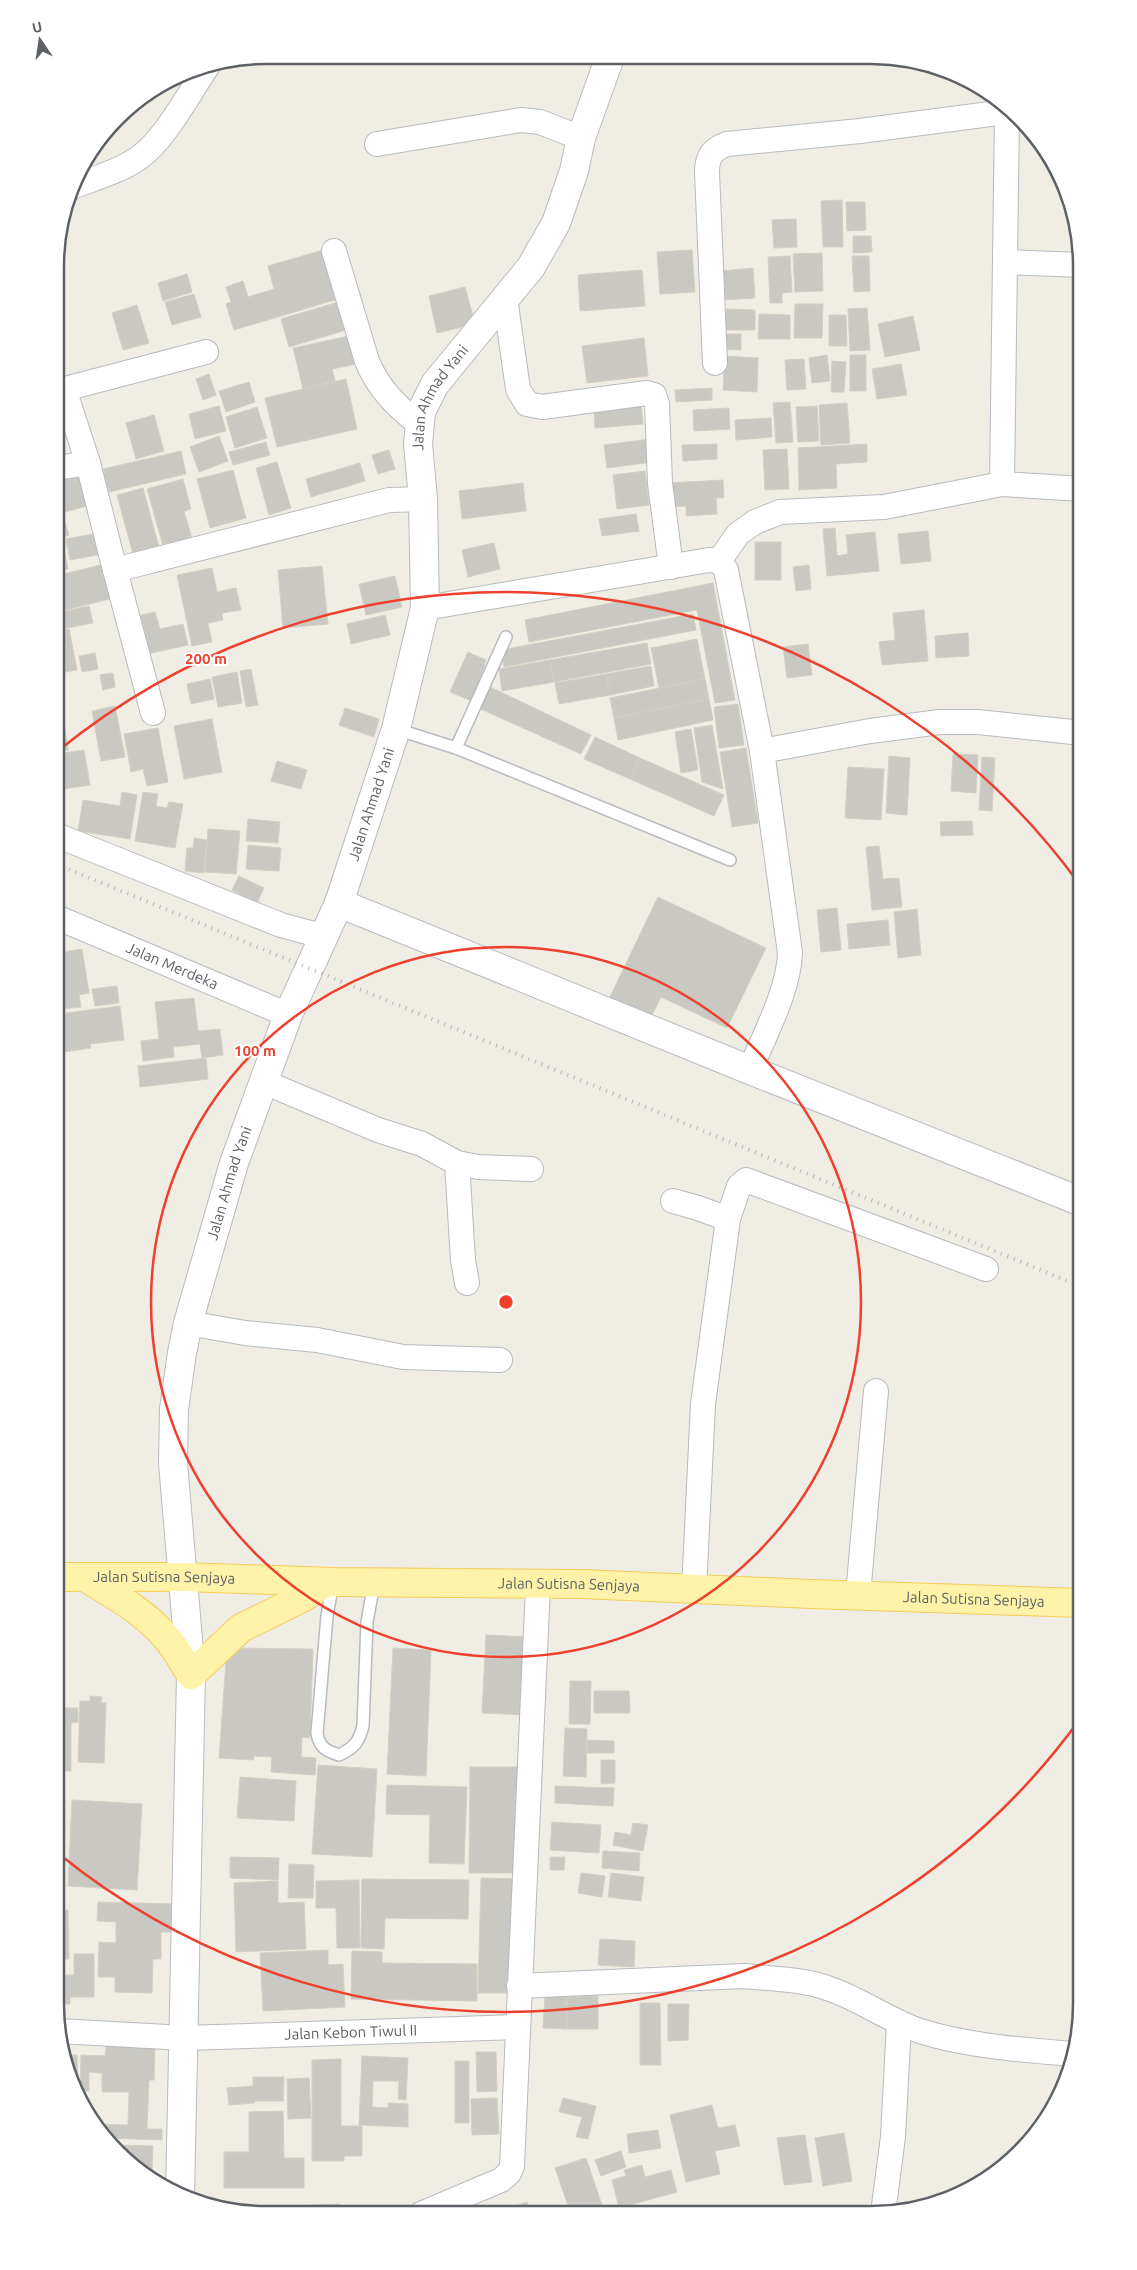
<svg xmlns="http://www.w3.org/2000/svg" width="1137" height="2270" font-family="Ubuntu,sans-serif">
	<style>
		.building { fill: #cac8c2; stroke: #d4cfc3 }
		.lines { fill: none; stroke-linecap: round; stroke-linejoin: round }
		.lane-casing { stroke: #b7babf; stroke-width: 14 }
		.street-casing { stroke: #b7babf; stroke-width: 26 }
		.secondary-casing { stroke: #b8bbc1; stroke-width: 30 }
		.primary-casing { stroke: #f5cd58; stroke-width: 30 }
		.lane { stroke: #fff; stroke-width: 11 }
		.street { stroke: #fff; stroke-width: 24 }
		.secondary { stroke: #fff; stroke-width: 28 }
		.primary { stroke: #fff3aa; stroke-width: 28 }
		.rail { stroke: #b4b5b6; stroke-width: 4; stroke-dasharray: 1 6; stroke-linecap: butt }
		.ring { fill: none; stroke: #ee402d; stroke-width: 2.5 }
		.labels { text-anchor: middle; stroke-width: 4; stroke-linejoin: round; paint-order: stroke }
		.street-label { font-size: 15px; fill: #5d6166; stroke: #fff }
		.rim { fill: none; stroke: #5d6166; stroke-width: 2.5 }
		.centre { fill: #ee402d; stroke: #fff; stroke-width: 2.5 }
		.ring-label { font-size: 15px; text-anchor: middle; font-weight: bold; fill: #ee402d; stroke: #fff; stroke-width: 4; stroke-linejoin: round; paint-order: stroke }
	</style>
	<rect width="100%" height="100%" fill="#f0ede5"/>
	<g class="building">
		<path d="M842,200l1,47h-20l-2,-46z"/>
		<path d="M846,202h19l1,28 -19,1z"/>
		<path d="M796,219l1,28 -23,1 -2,-28z"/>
		<path d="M853,236h18l1,16 -19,1z"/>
		<path d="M323,250l15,49 -104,31 -8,-26 5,-2 -5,-15 17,-6 5,16 26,-8 -6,-23z"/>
		<path d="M692,250l3,42 -35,2 -3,-42z"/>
		<path d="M822,253l1,38 -28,1 -2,-38z"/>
		<path d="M790,256l2,36 -10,1v10h-12l-2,-46z"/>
		<path d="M852,256h17l1,35 -16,1z"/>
		<path d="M753,268l2,30 -31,2 -3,-29z"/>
		<path d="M642,270l3,36 -65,5 -2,-36z"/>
		<path d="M187,274l5,18 -29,9 -5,-18z"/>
		<path d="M465,287l10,37 -38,9 -8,-37z"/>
		<path d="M194,294l7,23 -29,8 -7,-23z"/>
		<path d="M345,300l8,28 -64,19 -8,-28z"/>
		<path d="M795,304h28l-1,34h-28z"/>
		<path d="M137,305l12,38 -26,7 -11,-37z"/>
		<path d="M867,308l3,42 -20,1 -2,-42z"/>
		<path d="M726,309l29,1v20h-29z"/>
		<path d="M759,314l31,1v24h-32z"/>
		<path d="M829,315h17l1,31h-18z"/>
		<path d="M913,316l7,34 -35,7 -7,-33z"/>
		<path d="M724,334h17v16l-17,-1z"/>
		<path d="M354,335l7,28 -29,6 3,12 -32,8 -10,-41z"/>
		<path d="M644,338l4,38 -61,7 -5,-37z"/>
		<path d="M827,355l3,26 -18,2 -3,-25z"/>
		<rect x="850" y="355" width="16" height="36"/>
		<path d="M725,356l33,2 -1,34 -34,-2z"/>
		<path d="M804,359l2,30 -19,1 -2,-30z"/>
		<path d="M832,361l14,1 -2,30h-13z"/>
		<path d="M901,364l6,31 -30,4 -5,-30z"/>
		<path d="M209,374l7,21 -13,5 -7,-21z"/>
		<path d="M346,379l11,50 -80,18 -12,-49z"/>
		<path d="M249,382l6,20 -29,10 -7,-21z"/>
		<path d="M712,388v12l-36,2 -1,-12z"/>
		<path d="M640,394l3,30 -48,4 -1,-24z"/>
		<path d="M790,402l3,40 -17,1 -3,-40z"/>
		<path d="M847,403l3,40 -29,2 -2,-40z"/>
		<path d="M219,406l7,25 -31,8 -6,-25z"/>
		<path d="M817,406l2,35 -21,1 -2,-35z"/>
		<path d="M257,407l10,31 -32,10 -9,-31z"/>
		<path d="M729,408l1,21 -36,2 -1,-21z"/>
		<path d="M154,415l10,36 -28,8 -10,-36z"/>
		<path d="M771,418l1,19 -36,3 -1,-20z"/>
		<path d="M219,436l9,25 -29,11 -9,-25z"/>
		<path d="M650,439l3,23 -46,6 -3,-23z"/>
		<path d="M266,442l4,13 -37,10 -4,-13z"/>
		<path d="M717,444v15l-34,2 -1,-16z"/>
		<path d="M867,444v18l-31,2 1,24 -38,2 -1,-42z"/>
		<path d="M787,449l2,40 -24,1 -2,-40z"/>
		<path d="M389,450l6,19 -17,5 -6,-19z"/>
		<path d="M181,451l5,23 -77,18 -6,-23z"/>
		<path d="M277,462l14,46 -22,7 -13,-47z"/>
		<path d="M360,463l5,18 -54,16 -5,-18z"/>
		<path d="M80,469l10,36 -28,8 7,22 -13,3 1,-63z"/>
		<path d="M233,470l13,48 -36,10 -13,-49z"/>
		<path d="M645,471l4,34 -32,4 -4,-34z"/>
		<path d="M183,479l8,30 -7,2 10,34 -29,8 -18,-64z"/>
		<path d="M723,480l1,18h-8l1,16 -31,2v-10l-15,1 -2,-24z"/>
		<path d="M523,483l3,28 -64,8 -3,-28z"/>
		<path d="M143,488l17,63 -26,7 -17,-63z"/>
		<path d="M636,514l3,17 -37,5 -3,-17z"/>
		<path d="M835,528l2,28 11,-2 -2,-19 29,-3 4,39 -52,5 -4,-47z"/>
		<path d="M928,531l3,30 -30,3 -3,-30z"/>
		<path d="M99,533l4,21 -33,6 -4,-21z"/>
		<rect x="755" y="542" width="26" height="38"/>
		<path d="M494,543l6,26 -32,8 -6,-27z"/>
		<path d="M63,544l5,25 -12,2v-25z"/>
		<path d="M108,563l9,34 -51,13 -5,-20 -5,1v-15z"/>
		<path d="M809,565l2,24 -15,2 -3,-24z"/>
		<path d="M322,566l6,58 -45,4 -5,-58z"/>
		<path d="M212,568l5,24 19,-4 5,22 -19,3 1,7 -15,3 4,19 -20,4 -15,-71z"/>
		<path d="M395,576l7,31 -36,8 -7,-31z"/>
		<path d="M713,583l22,117 -20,3 -18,-93 -168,32 -4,-22z"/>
		<path d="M89,606l4,17 -37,7v-17z"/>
		<path d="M924,610l4,51 -46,4 -3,-23 16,-2 -2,-27z"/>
		<path d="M155,612l5,17 23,-5 5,21 -41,9 -9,-38z"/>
		<path d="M693,614l3,16 -192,37 -3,-17z"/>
		<path d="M385,615l5,20 -39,9 -4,-20z"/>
		<path d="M69,629l8,41 -17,3 -4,-21v-20z"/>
		<path d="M968,633l1,23 -33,2 -1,-22z"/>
		<path d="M697,639l8,40 -46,9 -8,-40z"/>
		<path d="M647,643l4,21 -97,18 -4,-22z"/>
		<path d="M808,644l4,31 -25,3 -4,-31z"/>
		<path d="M468,652l18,8 -12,42 -24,-10z"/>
		<path d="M95,653l3,16 -16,3 -3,-16z"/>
		<path d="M550,660l4,22 -52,9 -3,-22z"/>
		<path d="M651,666l3,20 -44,9 -4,-21z"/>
		<path d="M251,669l7,36 -12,2 -6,-36z"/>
		<path d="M237,672l5,31 -24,4 -6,-30z"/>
		<path d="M113,673l2,14 -12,3 -3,-15z"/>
		<path d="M606,674l4,21 -51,9 -4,-21z"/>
		<path d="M210,679l4,20 -23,5 -4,-20z"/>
		<path d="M705,679l4,20 -95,19 -4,-20z"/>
		<path d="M486,685l105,50 -10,19 -105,-47z"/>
		<path d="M709,699l4,21 -95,20 -4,-22z"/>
		<path d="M738,704l6,41 -25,3 -5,-41z"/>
		<path d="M115,706l10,51 -24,4 -9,-50z"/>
		<path d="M345,708l34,11 -5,18 -35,-12z"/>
		<path d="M212,719l10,53 -38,7 -10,-53z"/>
		<path d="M64,723l4,27 -12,2v-27z"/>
		<path d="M712,725l11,64 -21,-7 -8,-54z"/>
		<path d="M158,728l10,54 -21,4 -4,-17 -12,3 -7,-38z"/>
		<path d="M691,729l7,41 -17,3 -6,-41z"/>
		<path d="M595,737l45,21 -10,21 -46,-20z"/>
		<path d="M746,748l12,75 -26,4 -12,-75z"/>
		<path d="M84,750l6,35 -34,5v-36z"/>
		<path d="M953,754l25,1 -2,38 -25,-2z"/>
		<path d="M889,756l21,2 -3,57 -21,-2z"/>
		<path d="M982,757l13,1 -3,53 -13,-1z"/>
		<path d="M640,758l84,37 -10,21 -84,-37z"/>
		<path d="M277,761l30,9 -6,19 -30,-8z"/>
		<path d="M848,767l36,2 -3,51 -36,-2z"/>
		<path d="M122,792l15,3 -7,44 -52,-8 5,-31 37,6z"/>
		<path d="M143,792l15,2 -2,12 11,2 2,-6 14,2 -8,44 -40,-7z"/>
		<path d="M248,819l32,3 -2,21 -32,-2z"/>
		<path d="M972,821l1,14 -32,1 -1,-14z"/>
		<path d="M208,829l32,2 -4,43 -31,-2z"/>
		<path d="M194,838l13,2 -3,33 -19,-2 2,-23h6z"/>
		<path d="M248,845l33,3 -2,23 -33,-2z"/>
		<path d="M879,846l4,33 16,-1 3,29 -30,3 -6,-63z"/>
		<path d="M239,876l25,12 -7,15 -25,-13z"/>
		<path d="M658,897l108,51 -39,80 -66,-31 -13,26 -41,-20z"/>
		<path d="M837,908l4,42 -20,2 -4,-42z"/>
		<path d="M917,909l4,46 -23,3 -4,-46z"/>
		<path d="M888,920l2,25 -41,4 -2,-25z"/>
		<path d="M82,949l7,44 -10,2 2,12 -20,2 -5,-32v-24z"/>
		<path d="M117,986l2,17 -24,3 -3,-17z"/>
		<path d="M194,998l4,33 22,-2 3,26 -21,3 -2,-14 -27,3 1,10 -31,4 -2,-20 18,-2 -4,-37z"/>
		<path d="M120,1006l4,34 -34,4 1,4 -27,4 -5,-38z"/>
		<path d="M206,1058l2,21 -68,8 -2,-21z"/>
		<path d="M486,1635l43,2 -3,78 -44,-2z"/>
		<path d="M55,1645h2l1,60h-3z"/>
		<path d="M227,1648l86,1 -3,89 -8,-1 -1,20 15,1 -1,17 -44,-3 1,-15 -18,-1 -1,4 -34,-2z"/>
		<path d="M393,1648l38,2 -5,126 -39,-2z"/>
		<path d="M570,1681h21l-1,43h-21z"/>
		<path d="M594,1691h35l1,22h-36z"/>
		<path d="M90,1696l12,1 -1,6h5l-2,60 -26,-1 2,-61h10z"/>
		<path d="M55,1708h23v14l-7,1v48h-16z"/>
		<path d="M565,1728l22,1 -1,48 -23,-1z"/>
		<path d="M587,1740l27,1v12h-27z"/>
		<path d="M601,1760h14v23l-14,1z"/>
		<path d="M318,1765l59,4 -5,88 -60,-3z"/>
		<path d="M470,1767h48l-1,106h-48z"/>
		<path d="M240,1777l56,4 -2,40 -57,-3z"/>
		<path d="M387,1785l80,2 -3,77 -35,-1 1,-48 -44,-1z"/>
		<path d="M555,1786l59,2 -1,18 -58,-3z"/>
		<path d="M72,1800l70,4 -5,86 -69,-4z"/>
		<path d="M552,1822l49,3 -2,28 -49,-3z"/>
		<path d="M633,1823l15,2 -5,26 -30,-6 2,-13 16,3z"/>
		<path d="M603,1851l37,2 -1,18 -37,-3z"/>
		<path d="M230,1857l49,1 -1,22 -48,-2z"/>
		<path d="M550,1857h15l-1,13h-14z"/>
		<path d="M289,1864l25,1 -1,33h-25z"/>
		<path d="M581,1873l24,3 -3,21 -24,-4z"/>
		<path d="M611,1873l33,4 -3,24 -33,-4z"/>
		<path d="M481,1878l37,1 -3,114h-37z"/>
		<path d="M362,1879l107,1 -1,39 -83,-1 -1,31 -23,-1z"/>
		<path d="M359,1880l1,68h-23l-1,-40h-20v-27z"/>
		<path d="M278,1881v22l26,-1 2,47 -70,3 -2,-69z"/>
		<path d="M98,1902l75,2 -1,28h-11v27h-8l-1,34 -37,-1v-15h-17l1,-35 17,1v-21l-19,-1z"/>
		<path d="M68,1910l1,49h-14v-48z"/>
		<path d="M600,1939l35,2 -1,26 -36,-2z"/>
		<path d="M328,1950v15l15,-1 2,43 -82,4 -3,-58z"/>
		<path d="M352,1951l30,1v11l95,1v37l-126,-2z"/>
		<path d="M74,1954h20v43h-24v7h-13l-2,-29h19z"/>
		<path d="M545,1995l22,2v32l-24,-1z"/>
		<path d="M598,1996v33h-31v-32z"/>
		<path d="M640,2003h20l1,62h-21z"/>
		<path d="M668,2004h21l-1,36 -20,1z"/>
		<path d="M106,2046l49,2 -1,32h-5l-2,49h15v11l-57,-2 -12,-14 35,1 1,-33h-27v-19l-13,-1v19h-9l1,-36 24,1z"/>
		<path d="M476,2052h20l1,39 -20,1z"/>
		<path d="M77,2055l1,40 -12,-23 -3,-16z"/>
		<path d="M362,2056l46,2 -2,42 -8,-1 1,-18h-26l-1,26 16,1v-5l20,1v23l-49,-2z"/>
		<path d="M341,2059v67h21v30h-18v5h-32v-101z"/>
		<rect x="455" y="2061" width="14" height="62"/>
		<path d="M253,2077h31l-1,24h-28v2l-26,2 -2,-17 26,-2z"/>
		<path d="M309,2078l2,40 -23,1 -1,-40z"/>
		<path d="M497,2098l2,36 -27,1 -1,-36z"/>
		<path d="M563,2098l33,8 -8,33 -12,-2 6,-20 -23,-5z"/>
		<path d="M712,2105l6,23 17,-3 5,21 -25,5 5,23 -34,8 -16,-67z"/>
		<path d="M283,2111l1,47h20v30h-80v-36h25v-40z"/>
		<path d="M658,2130l3,18 -32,5 -2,-19z"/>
		<path d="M844,2133l8,48 -29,5 -8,-48z"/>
		<path d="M805,2135l7,47 -28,3 -7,-47z"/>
		<path d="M115,2145l38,1 -1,23h-16l-9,-6 -12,-14z"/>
		<path d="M621,2151l5,16 -25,9 -6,-16z"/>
		<path d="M586,2158l19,56h-34l-16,-46z"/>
		<path d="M642,2165l3,12 26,-7 6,22 -58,16 -7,-28 14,-4 -2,-6z"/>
		<path d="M527,2202l4,11 23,-7 2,8h-53l-1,-4z"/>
		<path d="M339,2204l1,9h-30v-8z"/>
		<path d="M487,2209l2,5h-16z"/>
		<path d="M744,2209l1,6h-26z"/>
	</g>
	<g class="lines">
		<g class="lane-casing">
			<g id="lane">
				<path d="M396,729l60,19 274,112"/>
				<path d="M456,748l50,-111"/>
				<path d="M333,1582l-6,34 -10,117c2,14 9,18 22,22 15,-7 20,-13 24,-29l4,-104 7,-39"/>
			</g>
		</g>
		<g class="street-casing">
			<g id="street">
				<path d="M377,144l144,-24 19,2 41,16"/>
				<path d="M72,187c23,-9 49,-16 68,-30 26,-19 49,-64 67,-90"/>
				<path d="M334,251l33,110c11,27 29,45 51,62"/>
				<path d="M1006,262l76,3"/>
				<path d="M505,298l13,91 9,15 15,3 105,-14 7,2 3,9 3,79 11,84"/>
				<path d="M715,363l-8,-191c0,-16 6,-23 20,-28l133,-13 153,-20"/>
				<path d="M64,389l24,74 27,107 274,-70 34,-1"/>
				<path d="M57,391l149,-39"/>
				<path d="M57,468l31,-5"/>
				<path d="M1002,484l5,-372"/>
				<path d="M719,561l7,9 36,181 28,202c-1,37 -26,83 -40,117"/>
				<path d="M115,570l38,143"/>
				<path d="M425,608l284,-48 10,1 19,-27 17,-12 25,-10 104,-5 118,-23 80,5"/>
				<path d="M762,751l108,-20 70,-9h38l104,11"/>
				<path d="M56,835l225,90 44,12"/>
				<path id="s1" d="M56,917l232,98"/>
				<path d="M264,1082l114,48 44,14 35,19 21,4 53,2"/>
				<path d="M457,1163l6,97 4,23"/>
				<path d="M673,1201l25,7 30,11 -25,185 -9,186"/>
				<path d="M728,1219l11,-33 7,-6 240,89"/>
				<path d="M188,1323l57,10 72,7 86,17 97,3"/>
				<path d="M858,1595l18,-204"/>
				<path d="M519,1986l225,-10c28,3 60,3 86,13 32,11 58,31 90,42 47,15 104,19 153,23"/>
				<path id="s2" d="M59,2031l126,7 333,-11"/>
				<path d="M883,2213l10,-76 6,-114"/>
				<path d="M421,2214l80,-34 8,-7 3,-7 26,-581"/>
			</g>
		</g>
		<g class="secondary-casing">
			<g id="secondary">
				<path d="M339,903l411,167 332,132"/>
				<path id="s3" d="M180,2196l11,-521 -18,-212 1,-54 8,-56 6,-30 46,-160 54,-148 51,-112 57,-174 29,-121 -2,-109 -5,-55 3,-32 14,-28 96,-117 25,-44 18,-52 7,-33 29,-81"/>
			</g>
		</g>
		<g class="primary-casing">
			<g id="primary">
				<path id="s4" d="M55,1577h128l150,5 249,2 229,10 271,9"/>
				<path d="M86,1578c28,17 57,33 79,58 10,11 18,26 26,39l50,-47 61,-30 25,-16"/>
			</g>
		</g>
		<use href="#lane" class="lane"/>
		<use href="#street" class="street"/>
		<use href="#secondary" class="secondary"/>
		<use href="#primary" class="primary"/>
		<path class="rail" d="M56,864l1026,423"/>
	</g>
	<g class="ring">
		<circle cx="506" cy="1302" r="355"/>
		<path d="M1080 1719A710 710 0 0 1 59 1854M59 750A710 710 0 0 1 1080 885"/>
	</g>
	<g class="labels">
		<g class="street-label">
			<text dy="5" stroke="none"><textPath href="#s3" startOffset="1846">Jalan Ahmad Yani</textPath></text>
			<text dy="5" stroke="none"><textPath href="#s3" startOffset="1426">Jalan Ahmad Yani</textPath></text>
			<text dy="5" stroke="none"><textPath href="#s1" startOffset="126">Jalan Merdeka</textPath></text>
			<text dy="5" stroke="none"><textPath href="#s3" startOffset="1021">Jalan Ahmad Yani</textPath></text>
			<text dy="5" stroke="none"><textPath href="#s4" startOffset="109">Jalan Sutisna Senjaya</textPath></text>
			<text dy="5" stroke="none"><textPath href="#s4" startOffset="514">Jalan Sutisna Senjaya</textPath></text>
			<text dy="5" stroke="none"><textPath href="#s4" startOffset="919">Jalan Sutisna Senjaya</textPath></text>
			<text dy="5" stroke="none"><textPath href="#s2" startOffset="292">Jalan Kebon Tiwul II</textPath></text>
		</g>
	</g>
	<path d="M0 0H1137V2270H0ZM266 64H871A202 202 0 0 1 1073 266V2004A202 202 0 0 1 871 2206H266A202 202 0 0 1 64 2004V266A202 202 0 0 1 266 64Z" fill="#fff" fill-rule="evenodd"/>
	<path class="rim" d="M266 64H871A202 202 0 0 1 1073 266V2004A202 202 0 0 1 871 2206H266A202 202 0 0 1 64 2004V266A202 202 0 0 1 266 64Z"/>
	<circle cx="506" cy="1302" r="8" class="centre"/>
	<g class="ring-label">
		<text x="206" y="664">200 m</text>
		<text x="255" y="1056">100 m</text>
	</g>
	<g transform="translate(40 40) rotate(347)" stroke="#ffffff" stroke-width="4" paint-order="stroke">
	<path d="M0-4L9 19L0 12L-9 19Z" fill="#5d6166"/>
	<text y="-8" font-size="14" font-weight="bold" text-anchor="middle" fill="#5d6166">U</text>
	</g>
</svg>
